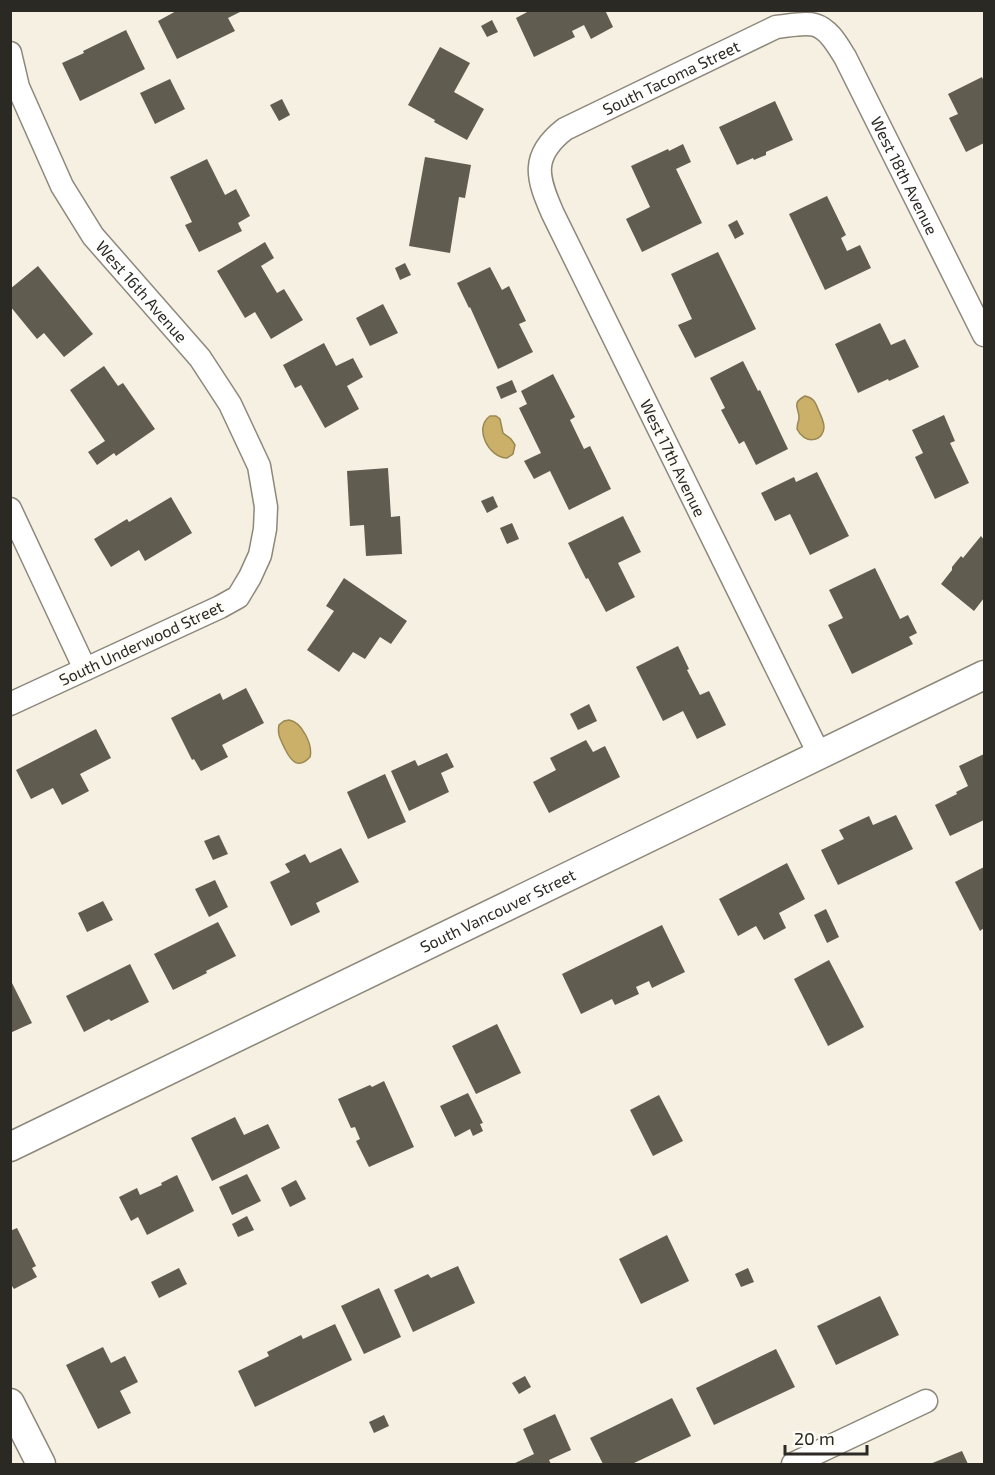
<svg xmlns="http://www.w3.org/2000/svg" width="995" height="1475" font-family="'Exo 2',sans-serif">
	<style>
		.water { fill: #cab068; stroke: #9a8854; stroke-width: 1.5 }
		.building { fill: #615c50 }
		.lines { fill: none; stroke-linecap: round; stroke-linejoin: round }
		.minor-casing { stroke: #8d887b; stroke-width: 25 }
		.tertiary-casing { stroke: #8d887b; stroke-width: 31 }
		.minor { stroke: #fff; stroke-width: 22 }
		.tertiary { stroke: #fff; stroke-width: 28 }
		.labels { text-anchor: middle; stroke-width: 6; stroke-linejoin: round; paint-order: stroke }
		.street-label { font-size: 16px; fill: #2b2924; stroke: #fffdf7 }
	</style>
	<rect width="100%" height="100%" fill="#f5f0e1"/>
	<g class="water">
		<path d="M805,396c8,2 10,5 13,13 2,5 6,12 6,18 -1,16 -20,17 -27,2 0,-3 1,-7 2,-10 1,-11 -9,-15 6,-23z"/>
		<path d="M490,416h6l4,3 3,14 8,6 4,6 -2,9 -6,4c-18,0 -34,-30 -17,-42z"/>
		<path d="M289,720c13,2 24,25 21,37 -12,13 -19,4 -25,-8 -4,-9 -8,-14 -6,-24l5,-4z"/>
	</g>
	<g class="building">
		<path d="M178,10h66l-16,8 7,13 -58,28 -19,-38z"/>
		<path d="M531,10h74l8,17 -22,12 -7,-14 -12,6 3,6 -41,20 -18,-39z"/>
		<path d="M492,20l6,12 -11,5 -6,-11z"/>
		<path d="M126,30l19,39 -65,32 -18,-38 22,-10 -1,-2z"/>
		<path d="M440,47l30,16 -16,29 30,17 -17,31 -33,-18 1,-2 -27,-15z"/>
		<path d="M982,77l2,5v61l-18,9 -17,-34 9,-4 -10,-20z"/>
		<path d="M170,79l15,30 -30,15 -15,-31z"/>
		<path d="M282,99l8,16 -11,6 -9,-16z"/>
		<path d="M775,101l18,39 -27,12v3l-12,5 -1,-2 -16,7 -18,-38z"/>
		<path d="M683,144l8,18 -15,7 26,54 -60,29 -16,-33 24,-12 -19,-41 37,-17 1,2z"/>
		<path d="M425,157l46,8 -6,33 -6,-1 -9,56 -41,-7z"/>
		<path d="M207,159l18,36 11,-6 14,27 -12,7 4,8 -43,21 -14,-27 7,-3 -22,-45z"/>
		<path d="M827,196l19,39 -5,3 6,13 13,-6 11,23 -46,22 -36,-76z"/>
		<path d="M737,220l7,14 -9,5 -7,-14z"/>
		<path d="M265,242l9,16 -13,8 16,27 7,-4 19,31 -32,19 -16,-27 -10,6 -28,-47z"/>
		<path d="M718,252l38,77 -61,29 -17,-33 14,-6 -21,-45z"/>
		<path d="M405,263l6,12 -11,5 -5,-12z"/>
		<path d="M38,266l55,68 -29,23 -20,-24 -7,6 -27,-33v-17z"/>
		<path d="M490,267l12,23 7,-4 17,35 -7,3 14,28 -35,17 -28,-62 -1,1 -12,-25z"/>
		<path d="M383,304l15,29 -28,13 -14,-28z"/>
		<path d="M880,323l11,22 14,-6 14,28 -30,14 -1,-2 -30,14 -23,-49z"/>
		<path d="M324,343l12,23 17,-8 10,19 -16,9 12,23 -34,19 -24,-43 -6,3 -12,-23z"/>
		<path d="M743,361l15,30 2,-1 28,59 -32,16 -12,-24 -5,3 -18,-34 4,-2 -15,-30z"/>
		<path d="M104,366l14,20 5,-3 32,46 -39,27 -2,-3 -17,12 -9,-13 17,-11 -35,-51z"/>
		<path d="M553,374l22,43 -5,3 14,29 6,-3 21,43 -42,21 -19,-39 -16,8 -10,-18 17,-8 -22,-45 8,-4 -6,-13z"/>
		<path d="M512,380l5,12 -16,7 -5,-12z"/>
		<path d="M944,415l11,26 -5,2 19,40 -34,16 -20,-42 8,-4 -11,-23z"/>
		<path d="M388,468l3,49 9,-1 2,38 -36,2 -2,-31 -14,1 -3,-55z"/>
		<path d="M817,472l32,64 -39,19 -20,-41 -15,7 -14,-28 33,-16 2,5z"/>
		<path d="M493,496l5,11 -11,6 -6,-12z"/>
		<path d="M171,497l21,36 -47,28 -6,-11 -28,17 -17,-28 33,-20 2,3z"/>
		<path d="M623,516l18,36 -23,11 17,34 -29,15 -18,-34 -2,1 -18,-36z"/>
		<path d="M512,523l7,16 -12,5 -7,-16z"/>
		<path d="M981,536l3,4v58l-10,13 -33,-27 11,-14v-3l9,-11 2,2z"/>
		<path d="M875,568l25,51 8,-4 9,18 -8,4 4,7 -61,30 -24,-49 15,-7 -14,-28z"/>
		<path d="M344,578l63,43 -16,23 -11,-7 -15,22 -12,-7 -14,20 -32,-22 27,-39 -8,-5z"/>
		<path d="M678,646l11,23 -2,1 13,25 9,-4 17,34 -29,14 -14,-28 -20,10 -27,-54z"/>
		<path d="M246,688l18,35 -42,22 6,12 -27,14 -7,-12 -2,1 -21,-42 49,-25 3,7z"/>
		<path d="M589,704l8,17 -19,9 -8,-16z"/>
		<path d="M96,729l15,29 -31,16 9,17 -27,14 -9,-17 -22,11 -15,-29z"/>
		<path d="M586,740l7,12 12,-6 15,31 -71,36 -16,-31 23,-12 -6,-12z"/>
		<path d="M447,753l7,14 -13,6 8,19 -40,19 -18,-40 24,-11 3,6z"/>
		<path d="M984,754v66l-34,16 -15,-31 22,-11 -1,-2 12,-6 -9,-20z"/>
		<path d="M385,774l21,48 -38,17 -21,-47z"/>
		<path d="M896,815l17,34 -75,36 -17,-35 23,-11 -5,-9 30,-14 4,9z"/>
		<path d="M219,835l9,19 -15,6 -9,-19z"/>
		<path d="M341,848l18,34 -43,21 4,9 -29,14 -21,-44 20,-10 -5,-8 20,-10 5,9z"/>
		<path d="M787,863l18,36 -26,14 7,15 -22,12 -8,-14 -18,10 -19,-37z"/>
		<path d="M984,867v61l-4,3 -25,-49z"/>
		<path d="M215,880l13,27 -19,10 -14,-28z"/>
		<path d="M103,901l10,19 -26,12 -9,-19z"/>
		<path d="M826,909l13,28 -12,6 -13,-28z"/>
		<path d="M218,922l18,34 -30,15 1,2 -34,17 -19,-36z"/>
		<path d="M662,925l23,47 -33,16 -3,-7 -13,6 3,7 -24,11 -3,-6 -31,15 -19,-40z"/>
		<path d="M829,960l35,67 -36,19 -34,-67z"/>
		<path d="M130,964l19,38 -38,19 -2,-2 -25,13 -18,-36z"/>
		<path d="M10,979l22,44 -22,10z"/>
		<path d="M497,1024l24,49 -45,21 -24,-48z"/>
		<path d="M384,1081l30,66 -45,20 -13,-26 4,-2 -5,-12 -4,1 -13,-29 32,-14 2,2z"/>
		<path d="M468,1093l15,30 -3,1 3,7 -10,5 -3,-7 -15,8 -15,-31z"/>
		<path d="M659,1095l24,46 -30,15 -23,-46z"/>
		<path d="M235,1117l9,18 24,-11 12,24 -68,33 -21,-43z"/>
		<path d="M247,1174l14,27 -29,14 -13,-28z"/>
		<path d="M177,1175l17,36 -47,24 -9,-18 -7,4 -12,-24 18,-9 3,7 22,-10 -1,-2z"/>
		<path d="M296,1180l10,19 -16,8 -9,-19z"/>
		<path d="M247,1216l7,14 -16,7 -6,-13z"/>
		<path d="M17,1228l19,38 -4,2 5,9 -23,12 -4,-6v-52z"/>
		<path d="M667,1235l22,46 -48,23 -22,-45z"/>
		<path d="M458,1266l17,37 -62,29 -19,-42 34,-16 3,4z"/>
		<path d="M179,1268l8,16 -28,14 -8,-16z"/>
		<path d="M748,1268l6,14 -13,5 -6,-13z"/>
		<path d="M379,1288l22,49 -37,17 -23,-48z"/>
		<path d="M880,1296l19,39 -63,30 -19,-39z"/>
		<path d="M335,1324l17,36 -97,47 -17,-36 31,-15 -2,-4 34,-17 2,4z"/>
		<path d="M103,1347l8,16 14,-7 13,26 -18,9 11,22 -33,16 -32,-64z"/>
		<path d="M776,1349l19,38 -81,38 -18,-37z"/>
		<path d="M525,1376l6,11 -12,7 -7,-11z"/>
		<path d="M672,1398l19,38 -59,28h-29l-13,-26z"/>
		<path d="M555,1414l16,36 -22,10 2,4h-38l21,-10 -11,-25z"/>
		<path d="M384,1415l5,11 -15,7 -5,-11z"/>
		<path d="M962,1451l6,13h-38z"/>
	</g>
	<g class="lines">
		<g class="minor-casing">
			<g id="minor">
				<path id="s1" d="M10,53l8,34 44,99 31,50 107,122 30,46 29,62 7,41 -1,22 -5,26 -10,22 -12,20 -18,10 -210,97"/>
				<path d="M10,509l75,160"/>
				<path id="s2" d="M819,754l-266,-540c-16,-36 -23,-58 12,-85l211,-102c12,-1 28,-5 39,-2 14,4 23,21 30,32l139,278"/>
				<path d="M793,1464l133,-63"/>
			</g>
		</g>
		<g class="tertiary-casing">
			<g id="tertiary">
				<path id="s3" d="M10,1147l974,-472"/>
				<path d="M10,1403l31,61"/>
			</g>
		</g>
		<use href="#minor" class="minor"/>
		<use href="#tertiary" class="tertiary"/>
	</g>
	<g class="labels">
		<g class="street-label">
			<text dy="6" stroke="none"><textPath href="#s2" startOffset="816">South Tacoma Street</textPath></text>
			<text dy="6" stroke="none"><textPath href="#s2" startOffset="1149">West 18th Avenue</textPath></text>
			<text dy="6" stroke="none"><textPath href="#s1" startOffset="276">West 16th Avenue</textPath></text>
			<text transform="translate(673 458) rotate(64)" y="6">West 17th Avenue</text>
			<text transform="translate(141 643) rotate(-25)" y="6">South Underwood Street</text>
			<text dy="6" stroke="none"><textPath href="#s3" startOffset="542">South Vancouver Street</textPath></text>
		</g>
	</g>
	<rect width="995" height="1475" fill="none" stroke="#2b2924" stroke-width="24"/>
	<path d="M785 1445v9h82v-9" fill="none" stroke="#2b2924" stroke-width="3"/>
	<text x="794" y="1445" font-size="18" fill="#2b2924" stroke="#fffdf7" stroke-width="4.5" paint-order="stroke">20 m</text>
</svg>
